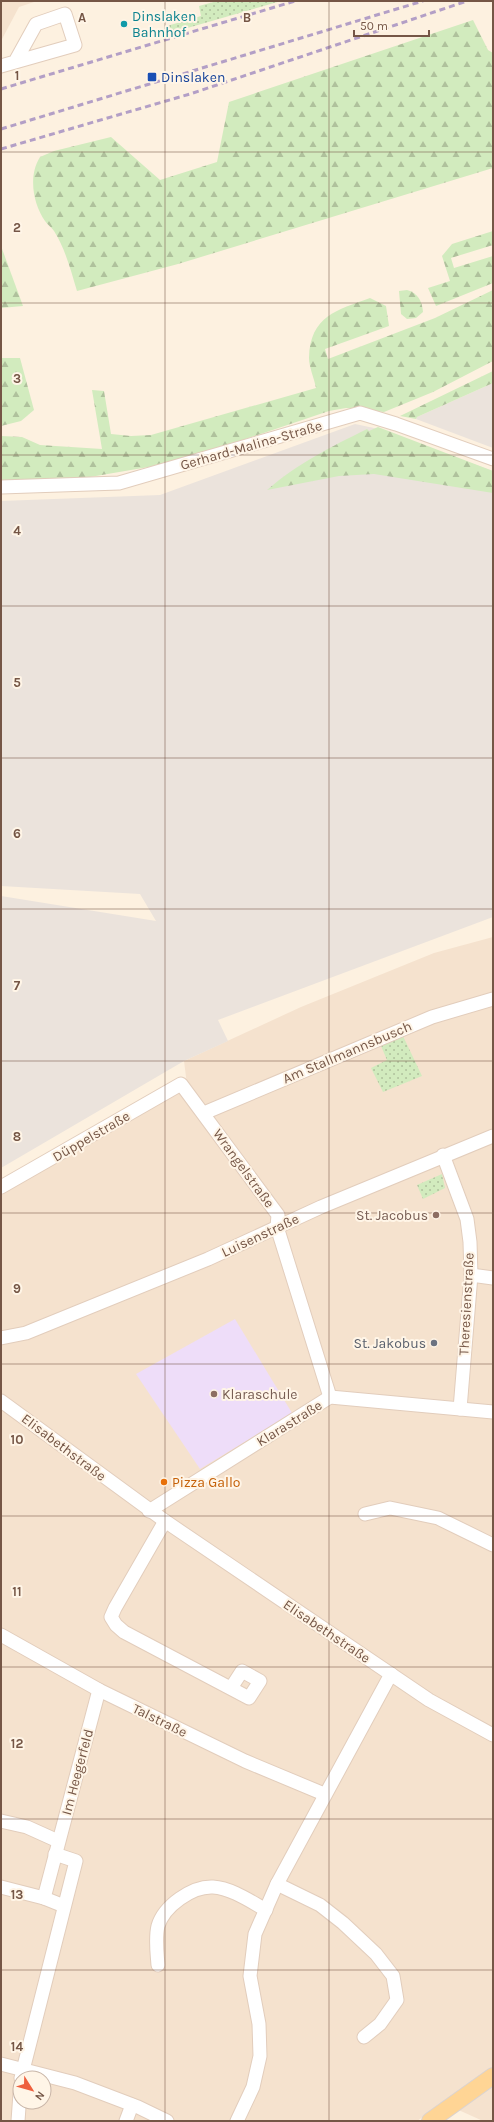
<svg xmlns="http://www.w3.org/2000/svg" width="494" height="2122" font-family="Karla,sans-serif">
	<style>
		.residential { fill: #f5e2ce; fill-rule: evenodd }
		.industrial { fill: #ebe3dc }
		.education { fill: #eeddf9 }
		.green { fill: url(#green-dots) }
		.forest { fill: url(#forest-firs) }
		.lines { fill: none; stroke-linecap: round; stroke-linejoin: round }
		.minor-casing { stroke: #e2cdbc; stroke-width: 15 }
		.major-casing { stroke: #dbd3cf; stroke-width: 18 }
		.minor { stroke: #fff; stroke-width: 13 }
		.major { stroke: #ffd595; stroke-width: 16 }
		.rail { stroke: #b39fc6; stroke-width: 3; stroke-dasharray: 6 4; stroke-linecap: butt }
		.grid { fill: none; stroke: #755646; stroke-width: 1; stroke-opacity: 0.55 }
		.culture-dot { fill: #0f9aa8; stroke: #fff5e7; stroke-width: 1.5 }
		.transit-dot { fill: #1a4fb4; stroke: #fff5e7; stroke-width: 1.5 }
		.education-dot { fill: #8d6e63; stroke: #fff5e7; stroke-width: 1.5 }
		.worship-dot { fill: #6b7280; stroke: #fff5e7; stroke-width: 1.5 }
		.food-dot { fill: #e8710a; stroke: #fff5e7; stroke-width: 1.5 }
		.labels { text-anchor: middle; stroke-width: 4; stroke-linejoin: round; paint-order: stroke }
		.culture-label { font-size: 14px; fill: #0d838f; stroke: #fff5e7; text-anchor: start }
		.transit-label { font-size: 14px; fill: #164399; stroke: #fff5e7; text-anchor: start }
		.street-label { font-size: 14px; fill: #755646; stroke: #fff5e7 }
		.education-label { font-size: 14px; fill: #785e54; stroke: #fff5e7; text-anchor: end }
		.worship-label { font-size: 14px; fill: #5b616d; stroke: #fff5e7; text-anchor: end }
		.food-label { font-size: 14px; fill: #c56008; stroke: #fff5e7; text-anchor: start }
		.grid-label { font-size: 13px; text-anchor: middle; font-weight: bold; fill: #755646; stroke: #fff5e7; stroke-width: 4; stroke-linejoin: round; paint-order: stroke }
	</style>
	<defs>
		<pattern id="green-dots" width="8" height="8" patternUnits="userSpaceOnUse"><rect width="8" height="8" fill="#d2ebbe"/><path d="M2 2h.1M6 6h.1" fill="none" stroke="#afc19c" stroke-width="1.8" stroke-linecap="round"/></pattern>
		<pattern id="forest-firs" width="22" height="20" patternUnits="userSpaceOnUse"><rect width="22" height="20" fill="#d2ebbe"/><path d="M5 1l3.5 6h-7zM16 11l3.5 6h-7z" fill="#afc19c"/></pattern>
	</defs>
	<rect width="100%" height="100%" fill="#fdf1e0"/>
	<g class="residential">
		<path d="M1,1h36l-18,6 -18,34z"/>
		<path d="M493,937v1184h-10l-40,-18 -26,18h-416v-930l186,-106 -3,-24 117,-54 133,-54zM20,2078h24v24h-24z"/>
	</g>
	<g class="industrial">
		<path d="M493,383v65l-77,-29 1,-2z"/>
		<path d="M355,424l19,4 119,43v446l-275,103 10,21 -44,20 -183,107v-272l155,25 -16,-27 -139,-8v-385l159,-6z"/>
	</g>
	<path class="education" d="M235,1319l57,94 -92,56 -64,-95z"/>
	<g class="green">
		<path d="M217,1h64l-111,32 -3,-7 34,-10 -2,-10z"/>
		<path d="M403,1036l19,40 -39,16 -12,-24 16,-8 -6,-14z"/>
		<path d="M442,1174l3,14 -22,11 -6,-14z"/>
	</g>
	<g class="forest">
		<path d="M473,20l15,30 5,3v115l-315,96 -101,27c-6,-20 -12,-43 -23,-60 -3,-4 -6,-6 -9,-10 -12,-17 -17,-45 -5,-64l14,-6 57,-14 49,43 57,-18 12,-60z"/>
		<path d="M493,231v14l-42,13 3,10 39,-12v27l-57,23 -8,-18 22,-7 -8,-25 10,-12z"/>
		<path d="M1,246l22,60 -22,2z"/>
		<path d="M407,290c11,3 15,11 16,22l-7,6 -9,1 -6,-5 -2,-23z"/>
		<path d="M493,290v71l-60,31 -49,20 -38,-4 -17,3 -134,45 -29,8 -76,13 -89,7v-48l21,1 18,8 62,4 -10,-59 12,1 7,43 20,2 20,-1 165,-47c-2,-10 -7,-21 -7,-30 1,-42 28,-48 61,-60l16,8 3,20 -64,23 3,10 107,-41z"/>
		<path d="M1,358h19l14,52 -13,11 -20,5z"/>
		<path d="M493,371v12l-76,34 -1,2 -16,-3z"/>
		<path d="M378,427l115,44v22l-119,-19 -35,2 -72,14c33,-28 62,-42 100,-61l2,2z"/>
	</g>
	<g class="lines">
		<g class="minor-casing">
			<g id="minor">
				<path d="M1,66l14,-4 21,-38 29,-10 10,31 -60,17"/>
				<path d="M1,487l118,-4 241,-70 36,11 97,35"/>
				<path d="M204,1113l228,-96 61,-18"/>
				<path d="M443,1155l24,64 3,23 1,33 -11,134"/>
				<path d="M1,1187l180,-103 97,131 -1,12 53,170"/>
				<path d="M471,1275l22,3"/>
				<path d="M1,1338l25,-5 182,-74 113,-52 172,-71"/>
				<path d="M1,1401l164,120 264,179 64,35"/>
				<path d="M149,1511l181,-114 163,15"/>
				<path d="M365,1514l25,-6 48,10 55,27"/>
				<path d="M165,1521l-50,87 -4,9 5,8 8,7 125,66 11,-17 -18,-10 -11,17"/>
				<path d="M1,1635l98,55 146,71 79,33"/>
				<path d="M1,1821l26,6 31,14"/>
				<path d="M277,1884l43,21 23,18 33,31 17,22 4,24 -17,24 -16,13"/>
				<path d="M1,1887l43,11"/>
				<path d="M64,1906l-20,-8 55,-208"/>
				<path d="M158,1965c-1,-13 -3,-27 0,-39 6,-20 34,-40 55,-39 18,1 37,14 53,23"/>
				<path d="M1,2064l74,19 63,24 29,14"/>
				<path d="M21,2078l55,-217 -21,-7"/>
				<path d="M18,2121l2,-28"/>
				<path d="M126,2121l6,-16"/>
				<path d="M237,2121l16,-34 7,-31 -1,-32 -9,-48 5,-42 22,-50 114,-210"/>
			</g>
		</g>
		<g class="major-casing">
			<path id="major" d="M430,2121l63,-45"/>
		</g>
		<use href="#minor" class="minor"/>
		<use href="#major" class="major"/>
		<g class="rail">
			<path d="M1,89l294,-88"/>
			<path d="M1,129l422,-128"/>
			<path d="M1,149l189,-55 277,-93"/>
		</g>
	</g>
	<path class="grid" d="M165,1v2120M329,1v2120M1,152h492M1,303h492M1,455h492M1,606h492M1,758h492M1,909h492M1,1061h492M1,1213h492M1,1364h492M1,1516h492M1,1667h492M1,1819h492M1,1970h492"/>
	<circle class="culture-dot" cx="124" cy="24" r="4"/>
	<rect class="transit-dot" x="147" y="72" width="10" height="10" rx="2"/>
	<g class="education-dot">
		<circle cx="436" cy="1215" r="4"/>
		<circle cx="214" cy="1394" r="4"/>
	</g>
	<circle class="worship-dot" cx="434" cy="1343" r="4"/>
	<circle class="food-dot" cx="164" cy="1482" r="4"/>
	<g class="labels">
		<g class="culture-label">
			<text x="132" y="21">Dinslaken<tspan x="132" dy="16">Bahnhof</tspan></text>
		</g>
		<g class="transit-label">
			<text x="161" y="82">Dinslaken</text>
		</g>
		<g class="street-label">
			<text transform="translate(251 445) rotate(-16)" y="5">Gerhard-Malina-Straße</text>
			<text transform="translate(347 1052) rotate(-23)" y="5">Am Stallmannsbusch</text>
			<text transform="translate(91 1136) rotate(-30)" y="5">Düppelstraße</text>
			<text transform="translate(244 1168) rotate(54)" y="5">Wrangelstraße</text>
			<text transform="translate(260 1235) rotate(-25)" y="5">Luisenstraße</text>
			<text transform="translate(466 1304) rotate(-87)" y="5">Theresienstraße</text>
			<text transform="translate(289 1423) rotate(-32)" y="5">Klarastraße</text>
			<text transform="translate(64 1447) rotate(37)" y="5">Elisabethstraße</text>
			<text transform="translate(327 1631) rotate(34)" y="5">Elisabethstraße</text>
			<text transform="translate(160 1720) rotate(26)" y="5">Talstraße</text>
			<text transform="translate(77 1772) rotate(-75)" y="5">Im Heegerfeld</text>
		</g>
		<g class="education-label">
			<text x="428" y="1220">St. Jacobus</text>
			<text x="222" y="1399" text-anchor="start">Klaraschule</text>
		</g>
		<g class="worship-label">
			<text x="426" y="1348">St. Jakobus</text>
		</g>
		<g class="food-label">
			<text x="172" y="1487">Pizza Gallo</text>
		</g>
	</g>
	<g class="grid-label">
		<text x="82" y="22">A</text>
		<text x="247" y="22">B</text>
		<text x="17" y="80">1</text>
		<text x="17" y="232">2</text>
		<text x="17" y="383">3</text>
		<text x="17" y="535">4</text>
		<text x="17" y="687">5</text>
		<text x="17" y="838">6</text>
		<text x="17" y="990">7</text>
		<text x="17" y="1141">8</text>
		<text x="17" y="1293">9</text>
		<text x="17" y="1444">10</text>
		<text x="17" y="1596">11</text>
		<text x="17" y="1748">12</text>
		<text x="17" y="1899">13</text>
		<text x="17" y="2051">14</text>
	</g>
	<rect width="494" height="2122" fill="none" stroke="#755646" stroke-width="4"/>
	<g transform="translate(32 2090) rotate(127)"><circle r="19" fill="#fff5e7" stroke="#c8b5a7"/>
	<path d="M0-3L7 15L0 10L-7 15Z" fill="#ee603e"/>
	<text y="-6" font-size="11" font-weight="bold" text-anchor="middle" fill="#755646">N</text>
	</g>
	<path d="M354 30v6h75v-6" fill="none" stroke="#755646" stroke-width="2"/>
	<text x="360" y="30" font-size="12" fill="#755646" stroke="#fff5e7" stroke-width="3" paint-order="stroke">50 m</text>
</svg>
